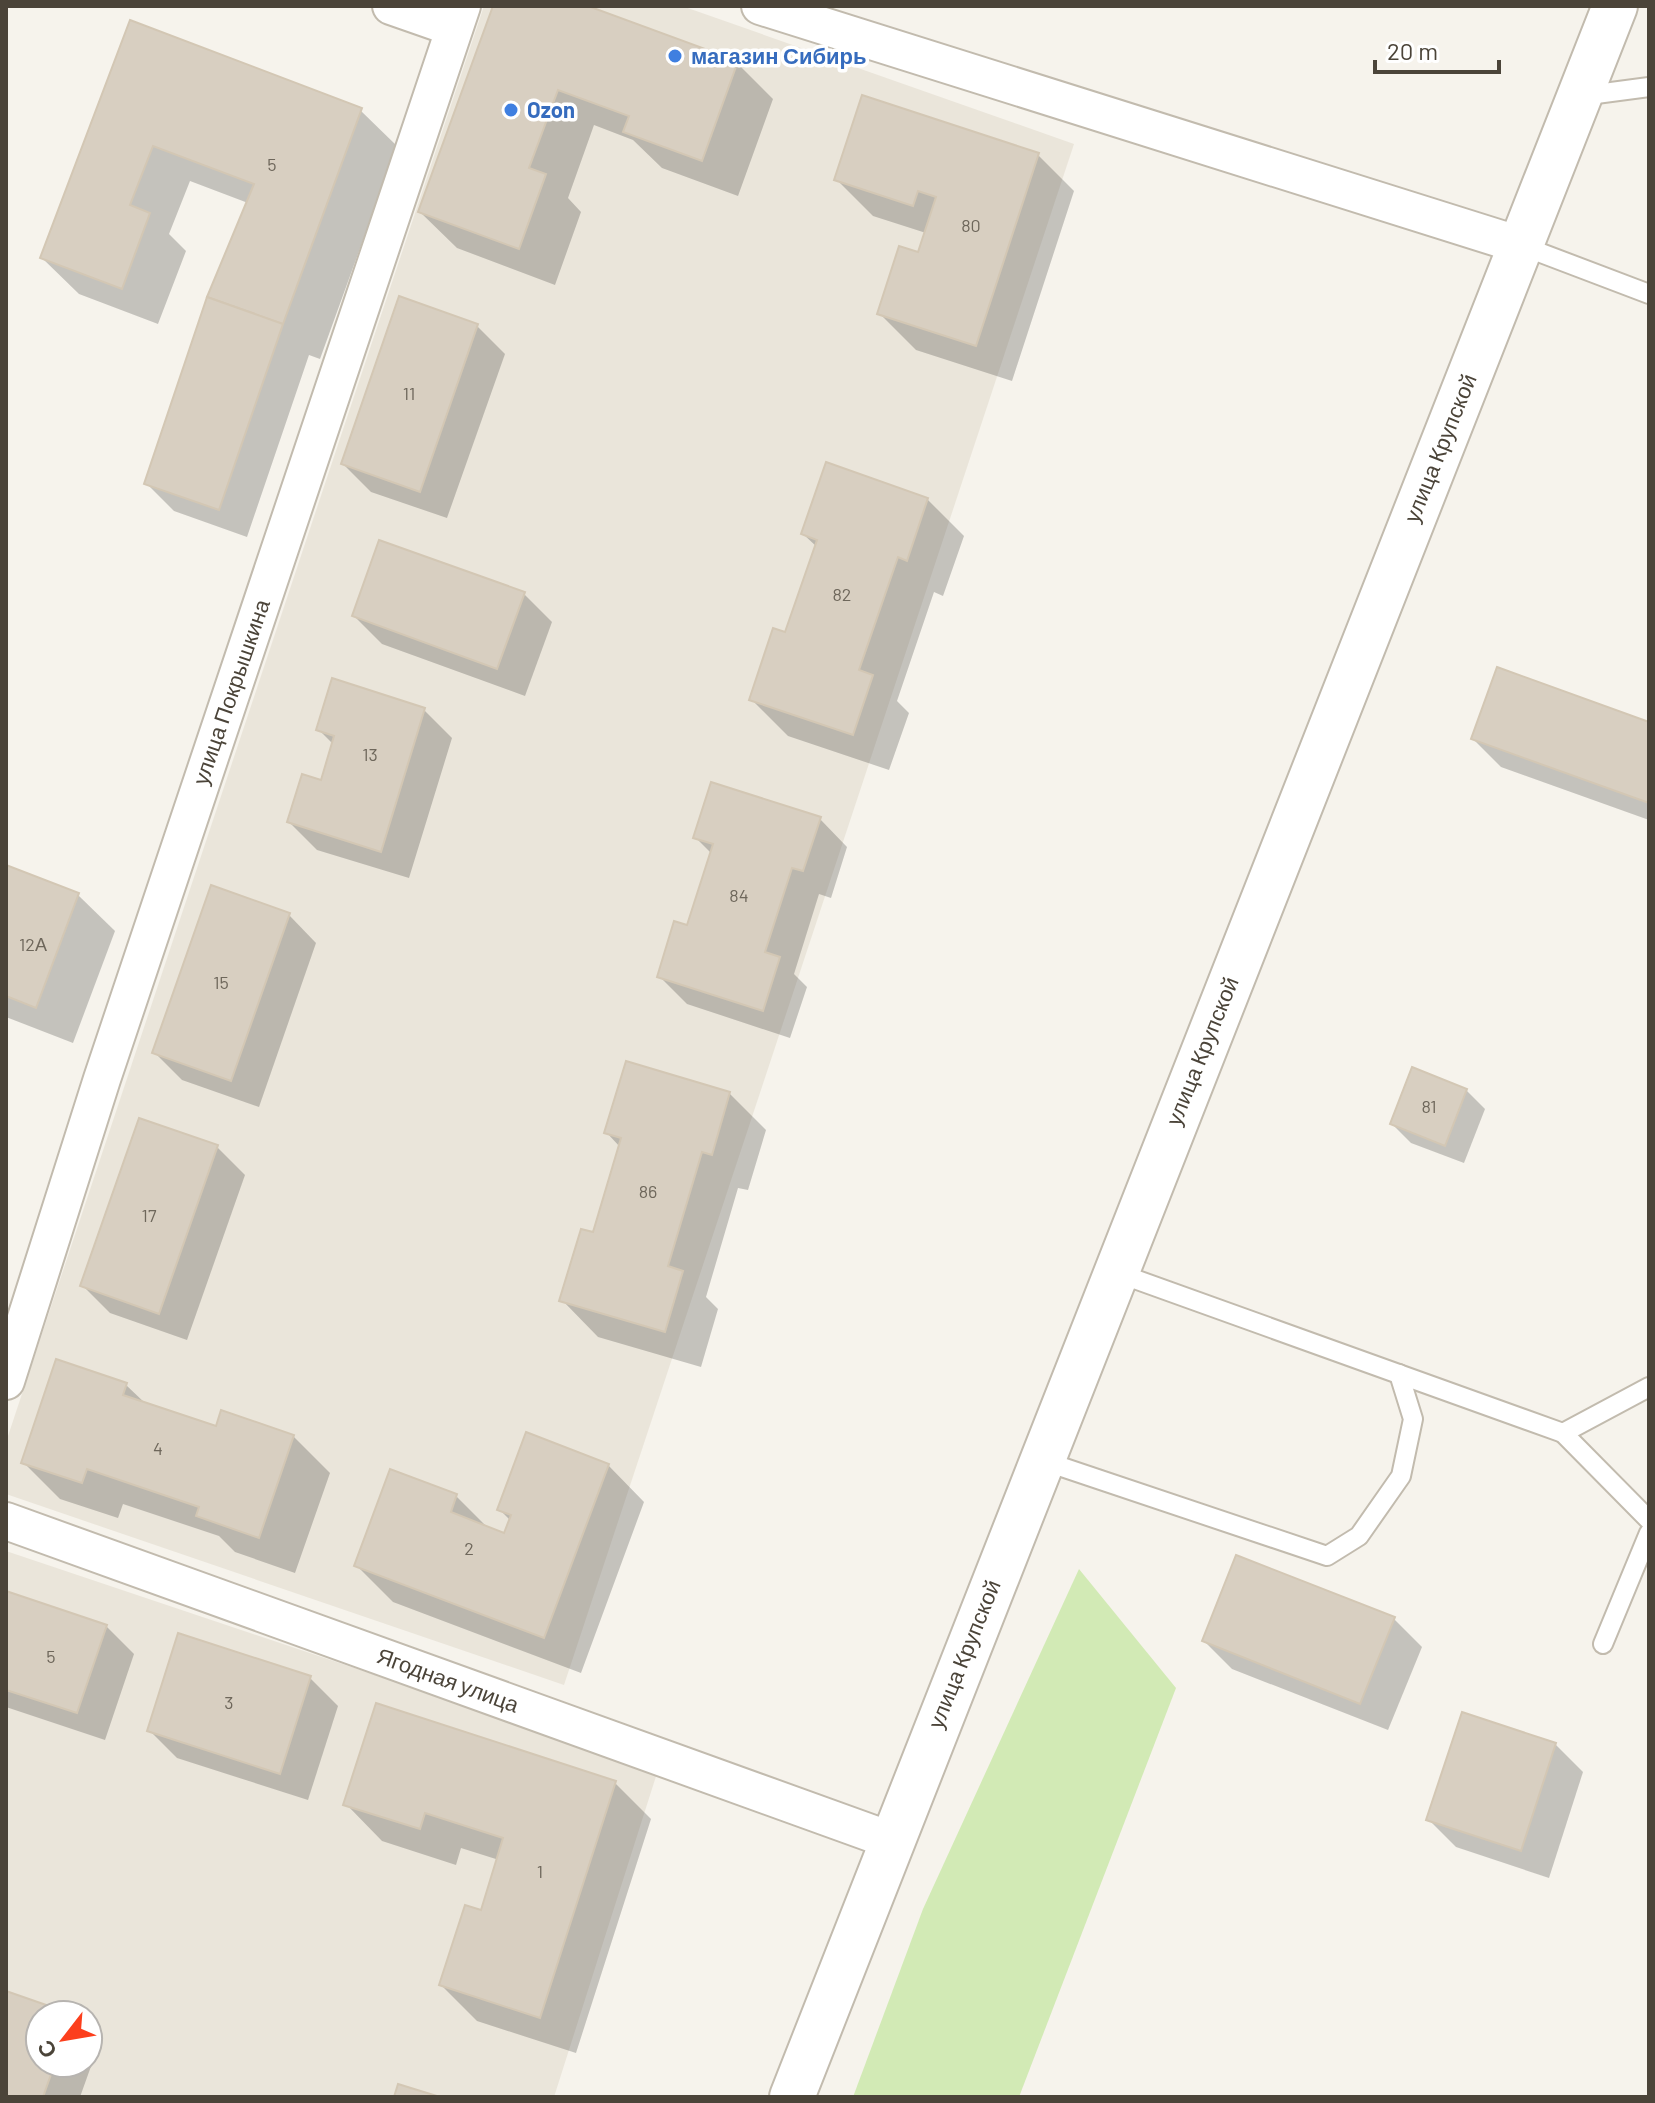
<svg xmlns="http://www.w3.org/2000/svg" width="1655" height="2103" font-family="Barlow,sans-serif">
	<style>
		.residential { fill: #eae5da; fill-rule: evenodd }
		.green { fill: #d2eab5 }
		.shadow { fill: #0003 }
		.building { fill: #d8cfc1; stroke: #d3c7b4; stroke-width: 2 }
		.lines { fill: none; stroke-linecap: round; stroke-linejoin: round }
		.service-casing { stroke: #c2bbae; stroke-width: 22 }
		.minor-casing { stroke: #c2bbae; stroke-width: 40 }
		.tertiary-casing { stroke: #c2bbae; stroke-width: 48 }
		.service { stroke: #fff; stroke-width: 18 }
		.minor { stroke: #fff; stroke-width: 36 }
		.tertiary { stroke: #fff; stroke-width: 44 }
		.shop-dot { fill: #3f7fe0; stroke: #fff; stroke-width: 3 }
		.labels { text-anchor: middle; stroke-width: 7; stroke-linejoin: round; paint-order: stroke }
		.number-label { font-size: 18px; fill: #6e675b }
		.shop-label { font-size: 22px; font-weight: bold; fill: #366cbe; stroke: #fff; text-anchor: start }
		.street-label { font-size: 22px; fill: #4b4439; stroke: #fff }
	</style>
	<rect width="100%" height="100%" fill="#f6f3ec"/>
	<g class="residential">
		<path d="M484,6h198l392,138 -510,1541 -558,-191v-52z"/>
		<path d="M6,1551l652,219 -104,327h-548zM40,2015h48v48h-48z"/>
	</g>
	<path class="green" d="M1079,1569l97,119 -157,409h-166l70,-188z"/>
	<g class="shadow">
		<path d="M495,6h87l155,57 36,36 -35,97 -76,-28 -29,-28 -39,-15 -26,73 13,14 -26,73 -98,-37 -37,-36z"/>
		<path d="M132,22l228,88 37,36 -77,213 -11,-4 -62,182 -73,-26 -28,-28 102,-280 -58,-22 -21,53 17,17 -28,73 -79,-30 -37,-36z"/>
		<path d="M1038,155l36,36 -62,190 -96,-31 -37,-37 40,-59 7,-21 -53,-17 -37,-37z"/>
		<path d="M477,326l28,28 -58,164 -76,-26 -28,-28z"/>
		<path d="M927,499l37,37 -21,60 -9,-4 -37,109 12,12 -20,57 -101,-34 -37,-37 36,-64 30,-88 -14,-13z"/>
		<path d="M381,542l143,52 28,28 -27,74 -143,-52 -28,-28z"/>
		<path d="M424,710l28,28 -43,140 -92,-28 -28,-28 33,-40 12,-37 -16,-16z"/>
		<path d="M1649,724v96l-148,-53 -28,-28z"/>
		<path d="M820,819l27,28 -16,51 -12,-4 -25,80 13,13 -17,51 -103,-34 -28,-28 29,-48 24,-74 -17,-17z"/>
		<path d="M6,867l72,28 37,36 -42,112 -67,-26z"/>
		<path d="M289,915l27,28 -57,164 -77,-27 -28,-28z"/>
		<path d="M1466,1090l19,19 -21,54 -53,-20 -19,-19z"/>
		<path d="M729,1093l37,37 -18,60 -10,-2 -32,109 12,12 -17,58 -103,-30 -36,-37 32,-66 26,-87 -13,-14z"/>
		<path d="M217,1147l28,28 -58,165 -77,-27 -28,-28z"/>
		<path d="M126,1385l20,19 71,24 76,8 37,37 -35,100 -60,-21 -16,-16 -96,-32 -5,14 -58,-19 -37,-37z"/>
		<path d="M608,1465l36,37 -63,171 -188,-71 -37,-37 100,-69 33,33 17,6 5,-14 -12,-12z"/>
		<path d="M6,1593l100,33 28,28 -29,86 -99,-33z"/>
		<path d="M1394,1619l28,28 -34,83 -156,-61 -28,-28z"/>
		<path d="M310,1678l28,28 -30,94 -131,-42 -28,-28z"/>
		<path d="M1555,1744l28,28 -34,106 -93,-31 -28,-28z"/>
		<path d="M615,1783l36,36 -75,234 -99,-32 -36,-36 41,-72 17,-53 -38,-12 -5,17 -74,-24 -36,-37z"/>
		<path d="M6,1994l61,21h-27v48h48v-30l11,11 -19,53h-74z"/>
	</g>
	<g class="building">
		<path d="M493,6h95l150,55 -36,100 -79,-29 6,-16 -71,-26 -29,78 17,6 -27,75 -101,-37z"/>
		<path d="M130,20l232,88 -79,216 -76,-27 47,-113 -101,-38 -23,59 20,8 -28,76 -82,-31z"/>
		<path d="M862,95l177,58 -63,193 -99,-32 22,-68 19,6 18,-55 -18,-6 -5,15 -79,-26z"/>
		<path d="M399,296l79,28 -58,168 -79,-28z"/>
		<path d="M207,297l76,27 -64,186 -75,-26z"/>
		<path d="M826,462l102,36 -21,63 -9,-4 -39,113 14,5 -20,60 -104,-35 24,-72 12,4 32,-92 -16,-6z"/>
		<path d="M379,540l146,52 -28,77 -145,-53z"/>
		<path d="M1497,667l152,55v81l-178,-64z"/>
		<path d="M332,678l93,30 -44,144 -94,-30 15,-48 19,6 13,-44 -18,-6z"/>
		<path d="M711,782l110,35 -18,54 -11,-3 -27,84 15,5 -17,54 -106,-34 17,-56 13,4 26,-81 -20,-6z"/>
		<path d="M6,865l73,28 -43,115 -30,-12z"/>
		<path d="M211,885l79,28 -59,168 -79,-28z"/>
		<path d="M626,1061l104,31 -18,63 -10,-3 -34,114 15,5 -18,61 -106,-31 22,-72 12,3 28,-94 -17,-5z"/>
		<path d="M1412,1067l55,22 -22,57 -55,-22z"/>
		<path d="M139,1118l79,27 -59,169 -79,-28z"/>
		<path d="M56,1359l71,24 -4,12 93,31 5,-16 73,25 -35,103 -63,-22 3,-9 -112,-38 -5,14 -61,-20z"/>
		<path d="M526,1432l83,32 -65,174 -190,-72 36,-97 67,25 -6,18 53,21 7,-18 -14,-5z"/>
		<path d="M1236,1555l159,62 -35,87 -158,-63z"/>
		<path d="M6,1591l101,34 -30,88 -71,-23z"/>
		<path d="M178,1633l133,43 -31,98 -133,-43z"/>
		<path d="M376,1703l240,78 -76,237 -101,-33 26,-80 16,5 22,-72 -78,-25 -5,16 -77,-24z"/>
		<path d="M1462,1712l94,31 -35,108 -95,-31z"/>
		<path d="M6,1991l66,23 -32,1v48h15l-12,34h-37z"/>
		<path d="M398,2084l42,13h-46z"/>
	</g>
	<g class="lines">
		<g class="service-casing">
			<g id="service">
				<path d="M1581,96l68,-9"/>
				<path d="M1520,245l129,49"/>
				<path d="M1115,1272l448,161 86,-46"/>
				<path d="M1563,1433l86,87"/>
				<path d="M1041,1460l286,96 32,-20 42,-60 12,-57 -14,-45"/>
				<path d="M1603,1644l46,-111"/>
			</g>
		</g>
		<g class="minor-casing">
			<g id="minor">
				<path d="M391,6l63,22"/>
				<path d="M760,6l760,239"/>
				<path d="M6,1381l96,-302 360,-1073"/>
				<path d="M6,1521l884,319"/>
			</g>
		</g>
		<g class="tertiary-casing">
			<path id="tertiary" d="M792,2097l823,-2091"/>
		</g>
		<use href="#service" class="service"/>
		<use href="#minor" class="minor"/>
		<use href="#tertiary" class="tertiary"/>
	</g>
	<g class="shop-dot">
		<circle cx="675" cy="56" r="8"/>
		<circle cx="511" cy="110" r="8"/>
	</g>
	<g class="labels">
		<g class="number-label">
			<text x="272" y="171">5</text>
			<text x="971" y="232">80</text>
			<text x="409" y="400">11</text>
			<text x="842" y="601">82</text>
			<text x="370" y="761">13</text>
			<text x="739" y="902">84</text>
			<text x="33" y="951">12А</text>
			<text x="221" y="989">15</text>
			<text x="1429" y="1113">81</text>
			<text x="648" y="1198">86</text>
			<text x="149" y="1222">17</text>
			<text x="158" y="1455">4</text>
			<text x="469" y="1555">2</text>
			<text x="51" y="1663">5</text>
			<text x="229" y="1709">3</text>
			<text x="540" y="1878">1</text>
		</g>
		<g class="shop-label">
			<text x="691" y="64">магазин Сибирь</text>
			<text x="527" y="118">Ozon</text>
		</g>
		<g class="street-label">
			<text transform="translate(1440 448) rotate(-68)" y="8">улица Крупской</text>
			<text transform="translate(231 692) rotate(-71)" y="8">улица Покрышкина</text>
			<text transform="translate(1202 1051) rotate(-68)" y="8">улица Крупской</text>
			<text transform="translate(964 1654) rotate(-68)" y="8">улица Крупской</text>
			<text transform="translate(448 1680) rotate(20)" y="8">Ягодная улица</text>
		</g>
	</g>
	<rect width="1655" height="2103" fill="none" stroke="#4b4439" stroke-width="16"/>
	<g transform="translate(64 2039) rotate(239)"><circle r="38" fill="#ffffff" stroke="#b7b4b0" stroke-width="2"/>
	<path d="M0-6L14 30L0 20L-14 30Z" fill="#fc3f1d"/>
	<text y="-12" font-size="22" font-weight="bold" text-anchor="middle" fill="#4b4439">С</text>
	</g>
	<path d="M1375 60v12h124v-12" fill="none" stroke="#4b4439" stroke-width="4"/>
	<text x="1387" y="60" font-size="24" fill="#4b4439" stroke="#ffffff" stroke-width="6" paint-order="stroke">20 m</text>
</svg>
